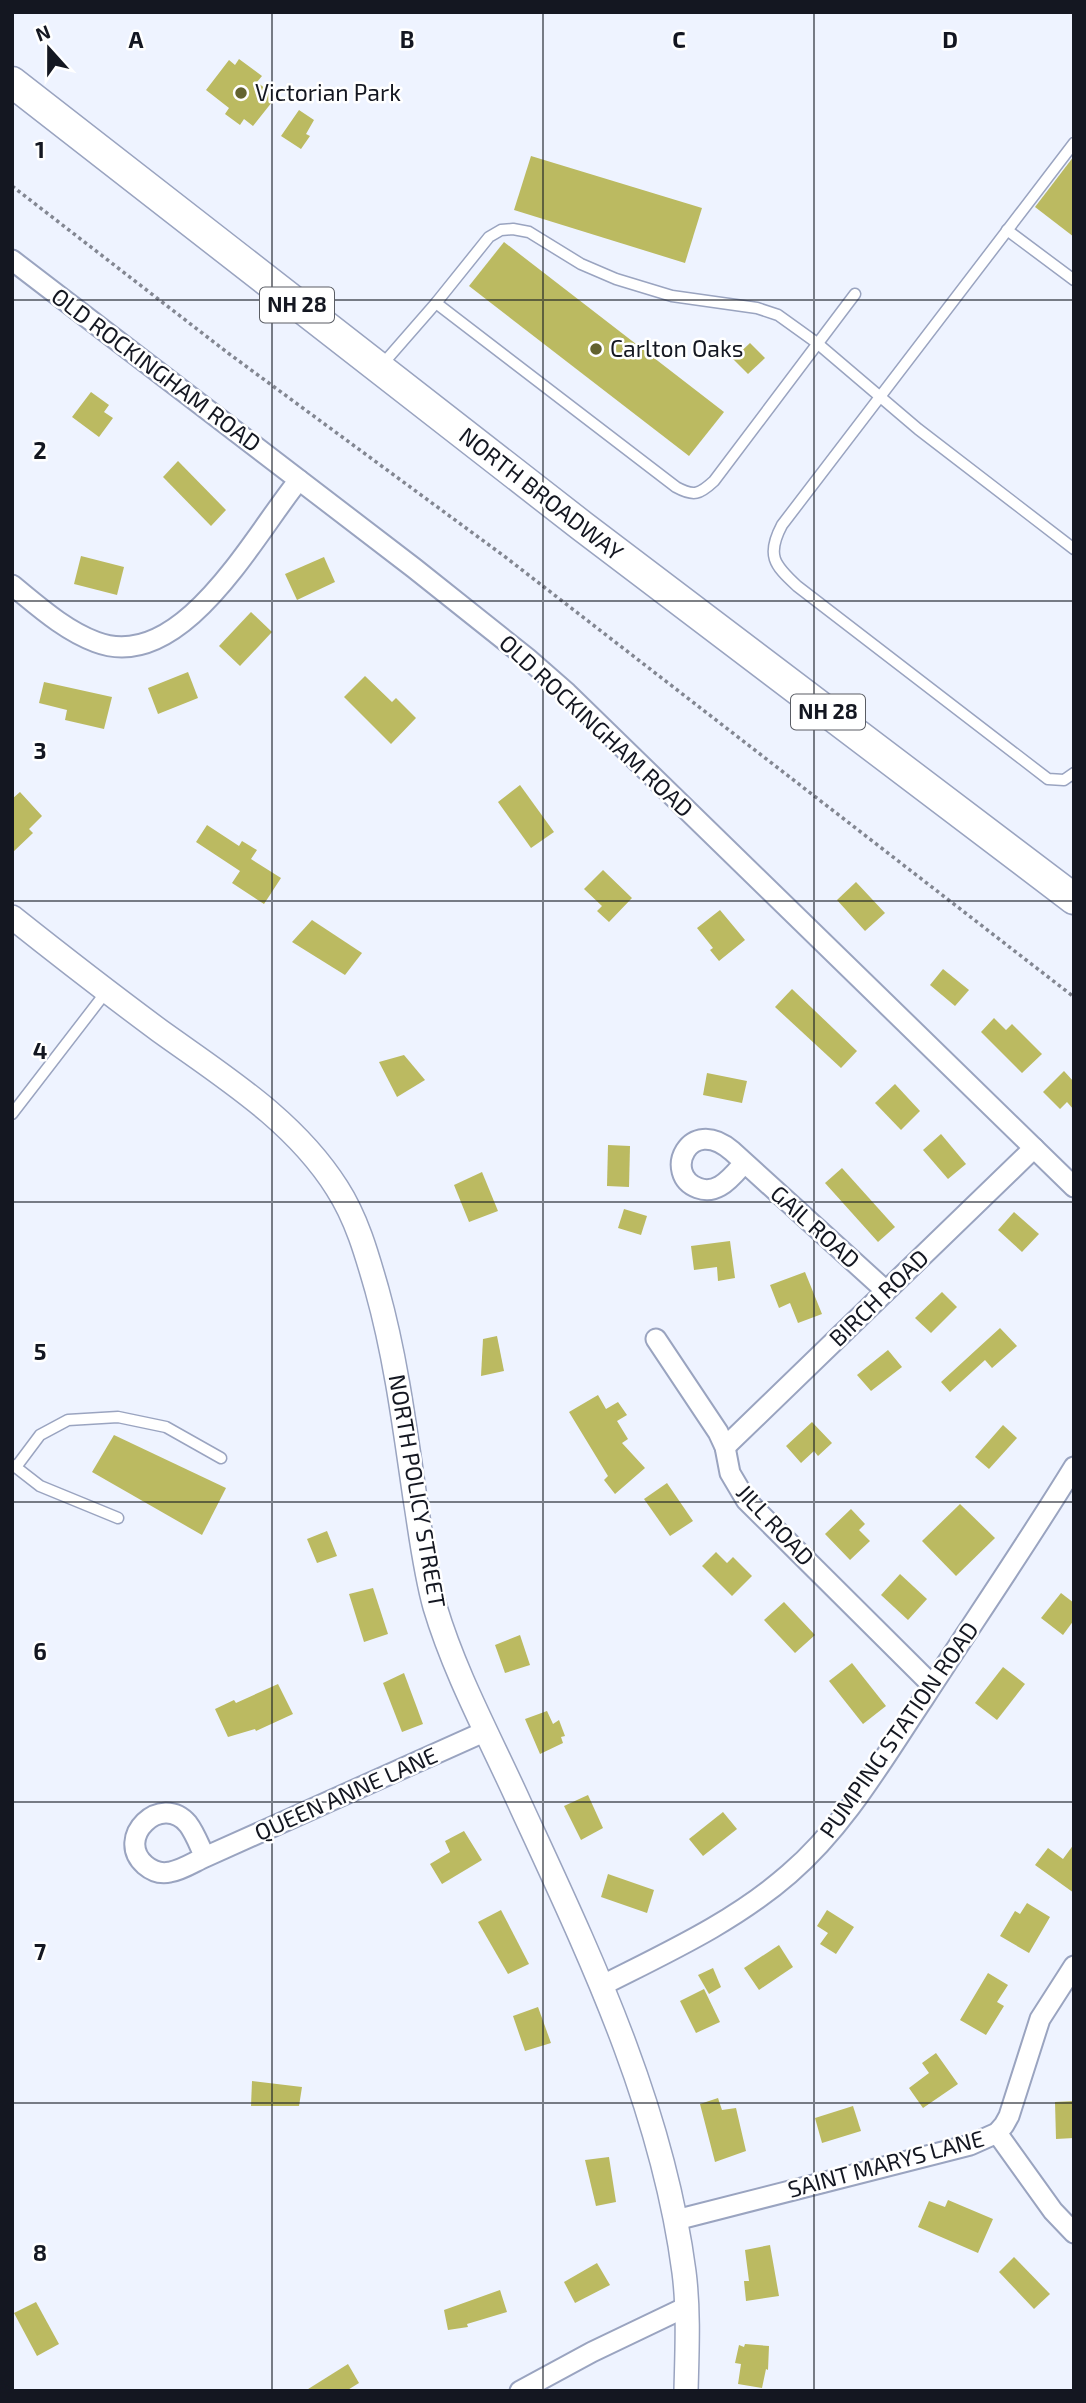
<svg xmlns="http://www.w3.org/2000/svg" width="1086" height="2403" font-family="'Exo 2',sans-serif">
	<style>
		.building { fill: #bbba61 }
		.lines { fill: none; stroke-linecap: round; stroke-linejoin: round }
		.service-casing { stroke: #9aa4c0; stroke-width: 13 }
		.minor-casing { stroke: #9aa4c0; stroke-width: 23 }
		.tertiary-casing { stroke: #9aa4c0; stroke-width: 26 }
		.primary-casing { stroke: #9aa4c0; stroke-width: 33 }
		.path { stroke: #838792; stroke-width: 3.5; stroke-dasharray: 3.5 3.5; stroke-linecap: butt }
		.service { stroke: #fff; stroke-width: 10 }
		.minor { stroke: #fff; stroke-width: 19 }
		.tertiary { stroke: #fff; stroke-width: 23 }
		.primary { stroke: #fff; stroke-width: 30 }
		.grid { fill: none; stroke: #141721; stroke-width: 2; stroke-opacity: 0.55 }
		.poi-dot { fill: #63632f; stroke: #fff; stroke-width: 2.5 }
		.labels { text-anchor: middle; stroke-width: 5; stroke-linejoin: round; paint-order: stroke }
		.shield { fill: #fff; stroke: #5a5d64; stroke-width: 2 }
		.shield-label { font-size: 21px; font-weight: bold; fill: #141721 }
		.poi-label { font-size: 23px; fill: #141721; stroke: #fff; text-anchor: start }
		.street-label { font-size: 23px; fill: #141721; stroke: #fff }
		.grid-label { font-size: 23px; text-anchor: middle; font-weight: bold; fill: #141721; stroke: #fff; stroke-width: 5; stroke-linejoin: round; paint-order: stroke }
	</style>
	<rect width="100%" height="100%" fill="#eef3ff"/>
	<g class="building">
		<path d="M239,59l23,17 -5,6 19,15 -23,29 -9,-7 -4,6 -15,-11 4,-6 -23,-18 23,-30 6,5z"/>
		<path d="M299,110l15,10 -8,14 4,2 -9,13 -20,-13z"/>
		<path d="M531,156l171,52 -17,55 -171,-53z"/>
		<path d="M1074,156v81l-39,-30z"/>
		<path d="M504,242l220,170 -35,44 -220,-170z"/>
		<path d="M750,343l15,15 -17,16 -15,-15z"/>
		<path d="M91,392l18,13 -5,7 9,6 -14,19 -27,-20z"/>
		<path d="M178,461l48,49 -15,16 -48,-49z"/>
		<path d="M81,556l43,11 -7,28 -43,-11z"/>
		<path d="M324,557l11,25 -38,18 -12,-26z"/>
		<path d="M251,612l21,20 -32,34 -21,-20z"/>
		<path d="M188,672l10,26 -40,16 -10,-26z"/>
		<path d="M365,676l27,26 4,-4 20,20 -25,26 -47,-47z"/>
		<path d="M44,682l68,15 -8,32 -39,-9 2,-10 -28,-7z"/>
		<path d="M520,785l34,47 -23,16 -33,-46z"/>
		<path d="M20,792l22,24 -13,13 4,4 -21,20v-54z"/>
		<path d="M207,825l32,21 3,-5 15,9 -6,9 30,19 -17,26 -32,-21 8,-12 -44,-29z"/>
		<path d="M603,870l29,28 -23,24 -12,-11 5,-5 -18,-17z"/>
		<path d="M856,882l29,31 -20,18 -28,-31z"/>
		<path d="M720,910l25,30 -26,21 -9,-11 3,-2 -16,-20z"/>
		<path d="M312,920l50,33 -17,22 -53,-33z"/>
		<path d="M943,969l26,21 -14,16 -25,-21z"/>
		<path d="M792,989l65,62 -16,17 -66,-61z"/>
		<path d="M994,1018l12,12 6,-6 30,30 -20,19 -41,-41z"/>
		<path d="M404,1055l21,25 -28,17 -18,-35z"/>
		<path d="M1064,1071l10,11v28l-7,-8 -7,7 -17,-17z"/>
		<path d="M707,1073l40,8 -5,22 -39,-8z"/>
		<path d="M895,1084l25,27 -19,19 -26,-27z"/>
		<path d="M941,1134l25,30 -18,15 -25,-29z"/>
		<path d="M608,1145l22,1 -1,41 -22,-1z"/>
		<path d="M842,1168l53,59 -17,15 -53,-59z"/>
		<path d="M482,1172l16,39 -29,11 -15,-37z"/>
		<path d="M624,1209l23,7 -6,19 -23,-7z"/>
		<path d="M1014,1212l25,22 -17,18 -24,-22z"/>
		<path d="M730,1241l5,37 -17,3 -1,-14 -23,3 -3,-24z"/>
		<path d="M805,1272l17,42 -24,9 -8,-20 -11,5 -9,-23z"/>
		<path d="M942,1292l15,15 -26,26 -16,-15z"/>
		<path d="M1000,1328l17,18 -25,22 -7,-8 -35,32 -9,-10z"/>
		<path d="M497,1336l7,35 -23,5 2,-37z"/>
		<path d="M888,1350l14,17 -31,24 -14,-16z"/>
		<path d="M598,1395l8,14 12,-7 9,13 -10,6 11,18 -6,4 23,25 -30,26 -11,-14 4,-4 -39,-64z"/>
		<path d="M812,1422l20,21 -14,13 -4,-5 -13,12 -15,-17z"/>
		<path d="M1003,1425l14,13 -28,31 -14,-12z"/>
		<path d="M114,1435l112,53 -24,47 -110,-63z"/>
		<path d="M667,1483l26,38 -23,15 -26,-37z"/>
		<path d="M960,1504l35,34 -39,38 -34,-35z"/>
		<path d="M851,1509l14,15 -6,6 11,11 -20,19 -25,-26z"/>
		<path d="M327,1531l10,25 -20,7 -10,-24z"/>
		<path d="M716,1552l11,11 6,-6 19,19 -20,20 -30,-30z"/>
		<path d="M900,1574l27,25 -19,21 -27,-25z"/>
		<path d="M373,1588l15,46 -24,8 -15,-48z"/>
		<path d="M1061,1593l13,10v17l-11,15 -22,-17z"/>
		<path d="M784,1602l31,33 -20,18 -31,-33z"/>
		<path d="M520,1635l10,30 -25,8 -10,-28z"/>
		<path d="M852,1663l34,43 -23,18 -34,-43z"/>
		<path d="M1003,1667l22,17 -28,36 -22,-17z"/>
		<path d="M404,1673l19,51 -21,8 -19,-49z"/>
		<path d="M278,1684l15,30 -37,17 -1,-2 -27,8 -13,-28 19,-9 2,3z"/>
		<path d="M547,1711l6,13 6,-4 6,16 -4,1 2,6 -23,11 -15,-35z"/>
		<path d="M588,1795l15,33 -22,12 -17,-34z"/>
		<path d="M723,1812l14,17 -34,27 -14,-17z"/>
		<path d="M464,1831l18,29 -40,24 -12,-20 20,-12 -5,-11z"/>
		<path d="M1074,1844v49l-39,-28 13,-17 15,11z"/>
		<path d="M608,1874l46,16 -7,23 -46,-16z"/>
		<path d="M1027,1903l23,14 -21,36 -29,-17 15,-25 5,3z"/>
		<path d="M501,1910l28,54 -21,10 -30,-52z"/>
		<path d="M827,1910l27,17 -18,27 -16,-10 8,-11 -11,-7z"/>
		<path d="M779,1945l14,22 -34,23 -15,-22z"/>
		<path d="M713,1968l8,19 -12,7 -11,-19z"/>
		<path d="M988,1973l20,12 -11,17 7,4 -18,29 -26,-15z"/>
		<path d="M704,1989l16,33 -24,11 -16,-32z"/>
		<path d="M538,2007l13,36 -26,8 -12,-35z"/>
		<path d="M936,2053l22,31 -35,24 -14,-20 20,-15 -7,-10z"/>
		<path d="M252,2081l50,6 -3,19h-48z"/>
		<path d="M718,2098l4,12 14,-2 10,43 -31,11 -15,-58z"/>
		<path d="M1074,2101v37l-18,1 -1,-37z"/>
		<path d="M853,2106l8,25 -39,12 -7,-25z"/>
		<path d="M609,2157l7,45 -20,4 -11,-46z"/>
		<path d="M948,2200l45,19 -15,34 -60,-26 11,-26 16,6z"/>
		<path d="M770,2245l9,51 -33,5 -2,-20h5l-4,-31z"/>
		<path d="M1014,2257l36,37 -16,15 -35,-37z"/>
		<path d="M597,2263l13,22 -35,18 -11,-21z"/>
		<path d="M500,2290l7,22 -40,12 1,3 -20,3 -4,-20z"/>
		<path d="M36,2302l23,42 -22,12 -23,-43z"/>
		<path d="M745,2344l24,2 -1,24 -2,-1 -4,19 -24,-4 3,-20 -6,-1 4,-18 5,2z"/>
		<path d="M348,2364l11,19 -13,8h-41z"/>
	</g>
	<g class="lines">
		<g class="service-casing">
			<g id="service">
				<path d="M1074,143l-292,382c-16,30 -8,40 15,61l251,193 16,1 10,-7"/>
				<path d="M1007,230l67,50"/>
				<path d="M436,303l240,184c18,10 24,7 38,-6l141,-187"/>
				<path d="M381,366l55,-63 53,-66 12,-7 12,-1 16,3 52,32 35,15 56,17 85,12 21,7 39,28 101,86 156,120"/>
				<path d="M12,1114l94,-122"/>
				<path d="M13,1465l27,21 78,32"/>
				<path d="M16,1467l24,-32 28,-15 50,-3 48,10 55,31"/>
			</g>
		</g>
		<g class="minor-casing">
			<g id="minor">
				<path d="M12,260l402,308 113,90 40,35 507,494"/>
				<path d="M12,585c26,21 52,45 84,57 86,33 159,-109 203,-162"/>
				<path d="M744,1163c-7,8 -15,18 -24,23 -7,4 -14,5 -22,2 -36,-13 -9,-74 34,-37l154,140"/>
				<path d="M656,1339l62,93 7,15 5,26 16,27 186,185"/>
				<path d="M725,1447l309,-299"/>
				<path d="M205,1857c-5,-10 -10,-24 -17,-33 -27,-32 -74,14 -43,41 7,6 16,9 25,7 12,-2 24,-10 35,-15l281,-126"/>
				<path d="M603,1985c65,-33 131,-63 186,-111 56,-48 94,-115 135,-176 50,-77 102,-153 150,-231"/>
				<path d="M997,2133l56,78 21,22"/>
				<path d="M676,2220l294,-75 27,-12 7,-8 5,-9 31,-97 34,-53"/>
				<path d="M520,2391l72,-39 94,-45"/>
			</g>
		</g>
		<g class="tertiary-casing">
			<path id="tertiary" d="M12,917c49,39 98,77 148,114 64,46 134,89 177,157 20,31 30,67 40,102 19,68 28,139 38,208 6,37 10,73 20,109 20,67 55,131 84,195 70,152 143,302 165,470 5,39 3,80 2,119"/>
		</g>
		<g class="primary-casing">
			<path id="primary" d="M12,82l570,444 492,373"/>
		</g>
		<path class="path" d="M12,186l216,167 276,203 570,441"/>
		<use href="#service" class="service"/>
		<use href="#minor" class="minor"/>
		<use href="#tertiary" class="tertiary"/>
		<use href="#primary" class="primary"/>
	</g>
	<path class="grid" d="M272,12v2379M543,12v2379M814,12v2379M12,300h1062M12,601h1062M12,901h1062M12,1202h1062M12,1502h1062M12,1802h1062M12,2103h1062"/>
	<g class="poi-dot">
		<circle cx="241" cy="93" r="7"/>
		<circle cx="596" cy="349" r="7"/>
	</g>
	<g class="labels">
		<g class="shield">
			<rect x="260" y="287.5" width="74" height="35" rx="5"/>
			<rect x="791" y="694.5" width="74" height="35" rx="5"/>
		</g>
		<g class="shield-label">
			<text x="297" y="312">NH 28</text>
			<text x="828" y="719">NH 28</text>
		</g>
		<g class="poi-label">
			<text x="255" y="101">Victorian Park</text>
			<text x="610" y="357">Carlton Oaks</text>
		</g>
		<g class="street-label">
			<text transform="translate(156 370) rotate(37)" y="8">OLD ROCKINGHAM ROAD</text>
			<text transform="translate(541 494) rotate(38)" y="8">NORTH BROADWAY</text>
			<text transform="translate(596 726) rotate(43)" y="8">OLD ROCKINGHAM ROAD</text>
			<text transform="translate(815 1227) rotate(42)" y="8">GAIL ROAD</text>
			<text transform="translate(879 1298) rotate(-44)" y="8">BIRCH ROAD</text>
			<text transform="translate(417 1491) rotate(80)" y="8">NORTH POLICY STREET</text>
			<text transform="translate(775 1525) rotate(47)" y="8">JILL ROAD</text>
			<text transform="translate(899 1730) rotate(-55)" y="8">PUMPING STATION ROAD</text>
			<text transform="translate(346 1794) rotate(-24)" y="8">QUEEN ANNE LANE</text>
			<text transform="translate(886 2164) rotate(-15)" y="8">SAINT MARYS LANE</text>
		</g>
	</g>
	<g class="grid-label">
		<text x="136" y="48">A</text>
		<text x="407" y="48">B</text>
		<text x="679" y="48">C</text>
		<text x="950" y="48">D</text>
		<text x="40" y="158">1</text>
		<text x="40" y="459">2</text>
		<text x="40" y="759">3</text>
		<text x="40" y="1059">4</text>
		<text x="40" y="1360">5</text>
		<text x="40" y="1660">6</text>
		<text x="40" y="1960">7</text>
		<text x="40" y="2261">8</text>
	</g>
	<rect width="1086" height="2403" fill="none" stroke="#141721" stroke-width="28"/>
	<g transform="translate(49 49) rotate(339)" stroke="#ffffff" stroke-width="5" paint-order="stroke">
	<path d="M0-5L12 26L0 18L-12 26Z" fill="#141721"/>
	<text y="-10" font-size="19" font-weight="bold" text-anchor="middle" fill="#141721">N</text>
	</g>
</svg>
